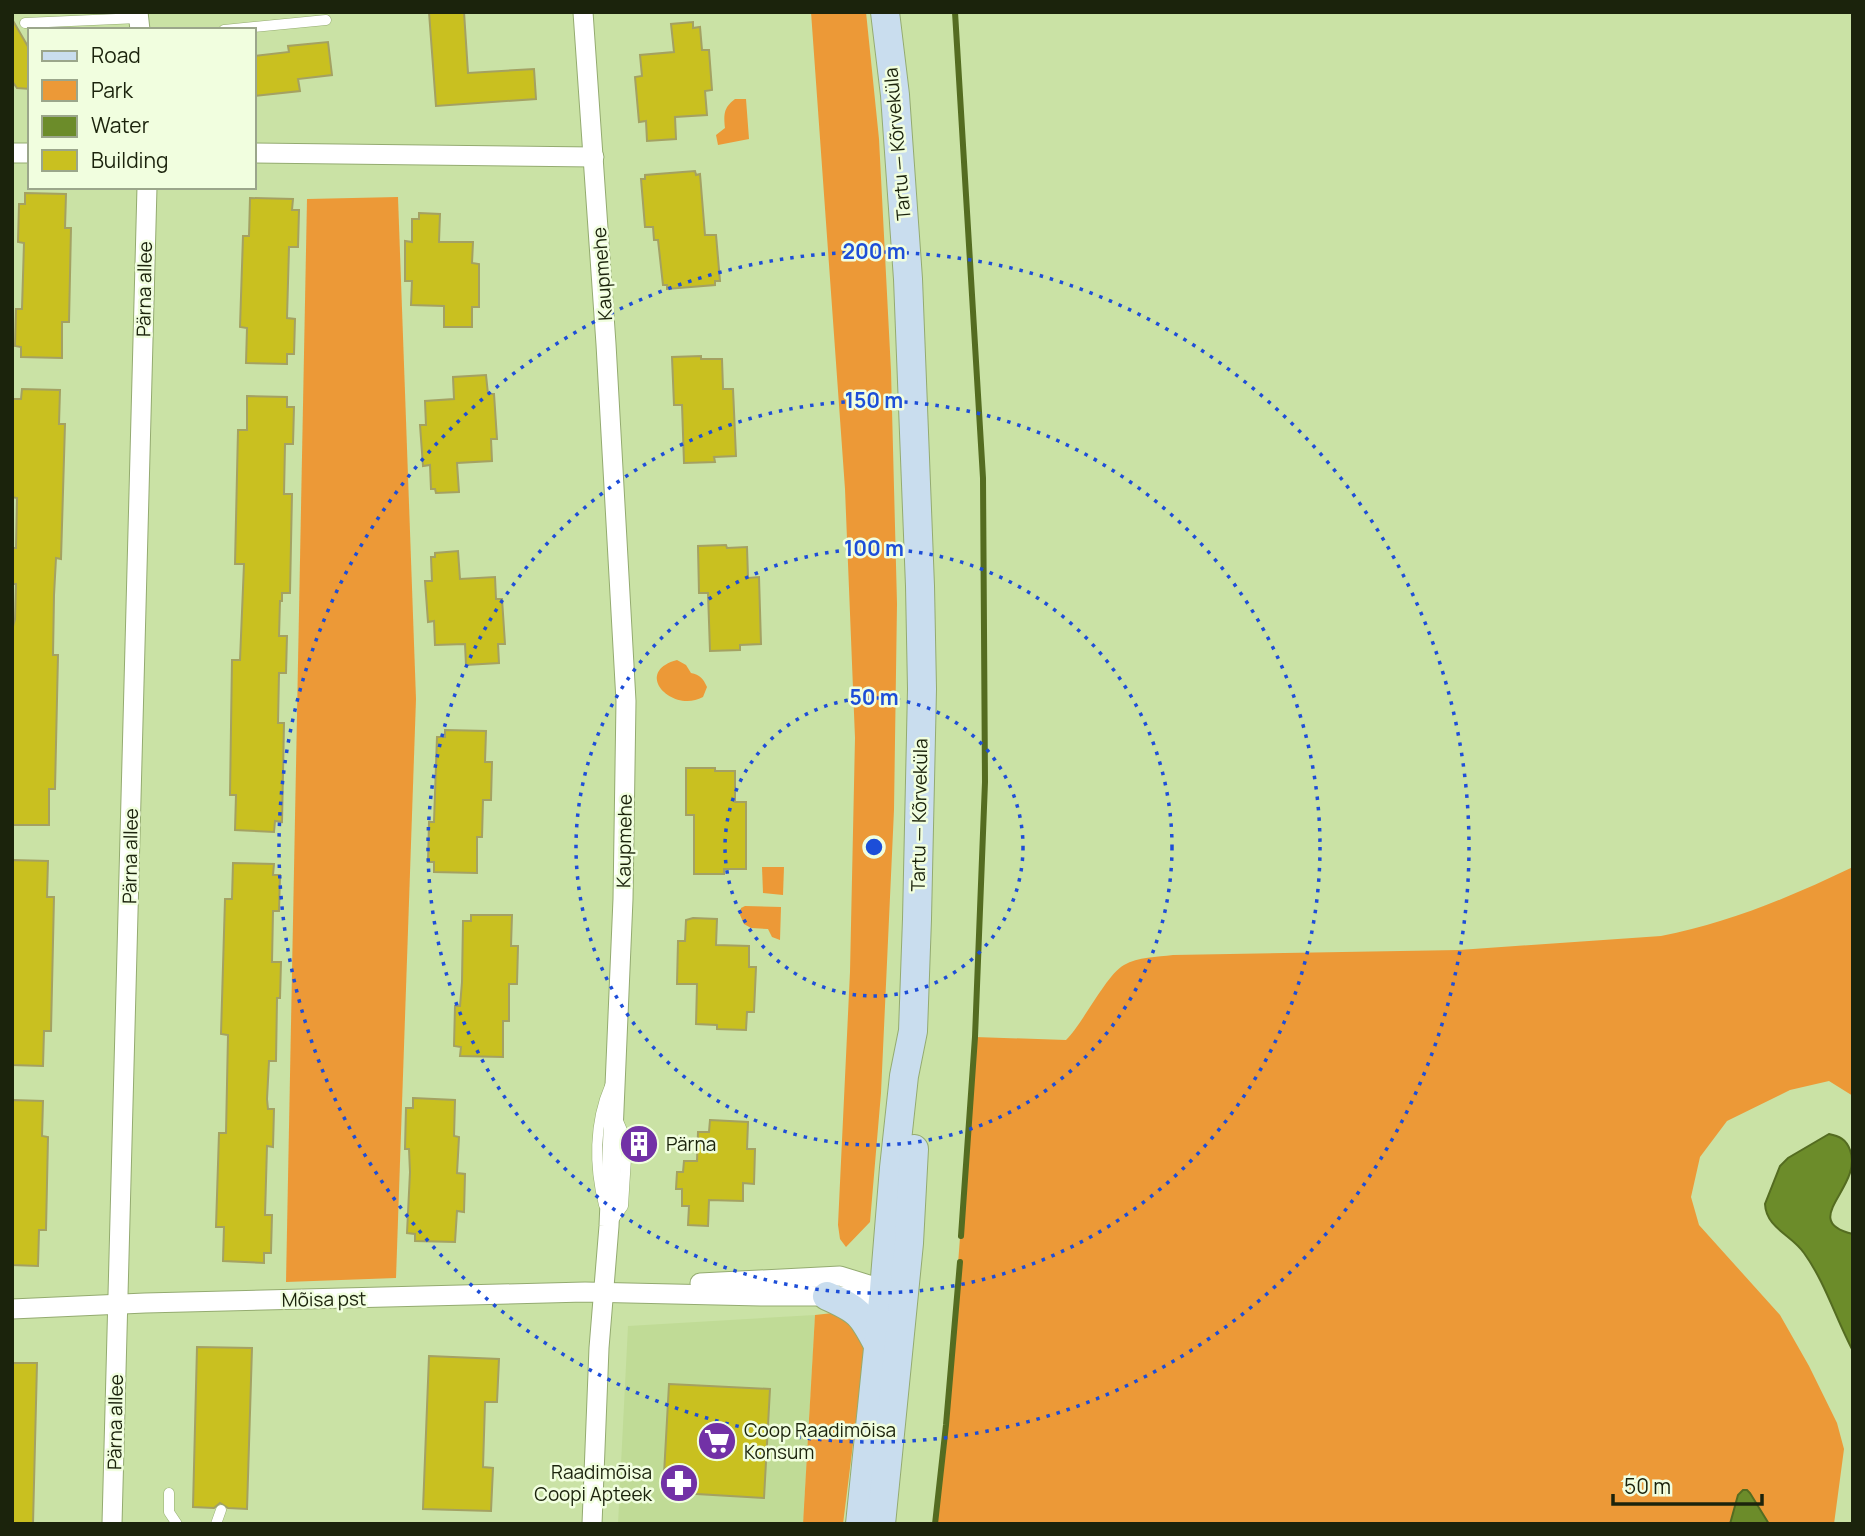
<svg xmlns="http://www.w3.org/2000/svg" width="1865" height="1536" font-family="Manrope,sans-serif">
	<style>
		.built { fill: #c0db96 }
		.green { fill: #ec9937 }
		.water { fill: #6c8c2a; stroke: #546c21; stroke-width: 2 }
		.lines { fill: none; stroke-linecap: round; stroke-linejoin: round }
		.stream { stroke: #546c21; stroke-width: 6 }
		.building { fill: #c9c020; stroke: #a4a162; stroke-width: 2 }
		.lane-casing { stroke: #94ab70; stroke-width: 11 }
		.street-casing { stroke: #94ab70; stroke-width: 21 }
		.secondary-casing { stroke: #94ab70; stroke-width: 30 }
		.lane { stroke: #fff; stroke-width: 10 }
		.street { stroke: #fff; stroke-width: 19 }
		.secondary { stroke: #c9ddee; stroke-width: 28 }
		.ring { fill: none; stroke: #1d4ed8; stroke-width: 3.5; stroke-dasharray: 3.5 7 }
		.labels { text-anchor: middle; stroke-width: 5; stroke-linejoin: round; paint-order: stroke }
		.street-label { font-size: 19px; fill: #1b230c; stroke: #f1fedf }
		.poi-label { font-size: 19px; fill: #1b230c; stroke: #f1fedf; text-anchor: start }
		.centre { fill: #1d4ed8; stroke: #f1fedf; stroke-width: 3.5 }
		.ring-label { font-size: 21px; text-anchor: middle; font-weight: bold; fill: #1d4ed8; stroke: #f1fedf; stroke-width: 5; stroke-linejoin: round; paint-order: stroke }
	</style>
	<rect width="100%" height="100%" fill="#cae2a5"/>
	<path class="built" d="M815,1315l-12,209h-185l10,-198z"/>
	<g class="green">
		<path d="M811,12h55l13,127 12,232 6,233 -3,206 -13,283 -11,129 -24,25 -6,-8 -2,-14 12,-253 5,-234 -10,-249z"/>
		<path d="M735,99h11l3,40 -31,6 -2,-10 9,-7c-1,-13 -2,-20 10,-29z"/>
		<path d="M398,197l18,502 -20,579 -110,4 21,-1083z"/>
		<path d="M677,660l9,5 5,8c9,2 12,5 16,14l-4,10c-31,17 -71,-25 -26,-37z"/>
		<path d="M762,867h22l-1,28 -20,-2z"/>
		<path d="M1853,867v229l-24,-15 -39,9 -63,31 -27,36 -9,40 8,28 81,90 29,51 28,57 7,26 -10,75h-899l11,-99 29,-388 91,3c18,-18 40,-65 58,-75 14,-8 33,-8 49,-10l286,-5 202,-14c68,-13 129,-39 192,-69z"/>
		<path d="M745,906l36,1 -1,33 -8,-3 -4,-8 -17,-1 -7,-4 -4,-9 1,-7z"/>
		<path d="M833,1313l27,17 5,18 -22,176h-40l12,-209z"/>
	</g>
	<g class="water">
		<path d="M1829,1134c10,2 17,5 21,16 14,37 -53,71 3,84v117c-17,-32 -28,-69 -49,-98 -12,-18 -38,-25 -39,-49l15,-38 8,-8z"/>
		<path d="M1743,1490h4l3,3 19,31h-39l8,-29z"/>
	</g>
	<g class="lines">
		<g class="stream">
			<path d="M955,12l28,466 2,304 -10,255 -14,199"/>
			<path d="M935,1524l11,-99 14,-163"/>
		</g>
	</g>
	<g class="building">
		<path d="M429,12h35l4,61 66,-4 2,30 -100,7z"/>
		<path d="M12,19l18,31v39l-13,-1 -5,-7z"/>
		<path d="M693,22v6l7,-1 2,23h7l3,40 -7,1 2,24 -32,2 1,22 -29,2 -1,-20 -7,1 -4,-45 7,-1 -2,-21 34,-3 -3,-28z"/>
		<path d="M328,42l4,33 -34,4 2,12 -46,5v-40l35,-4 -1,-6z"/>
		<path d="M695,171l1,4 4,-1 5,61h11l4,46h-5v4l-48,4v-4h-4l-5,-45h-4l-1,-13h-8l-4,-48h4v-4z"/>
		<path d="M25,193l41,1 -1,34h6l-2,94h-7v36l-41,-1v-10l-6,-1 1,-37h6l2,-66 -6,-1 1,-38h6z"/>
		<path d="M250,198l43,1 -1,11h7l-1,37h-9l-2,71 8,1 -1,35h-7v10l-41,-1 1,-35 -7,-1 3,-91h6z"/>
		<path d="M419,213l21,1 -1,28h34l-1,21 7,1v43h-7v20h-28v-21l-33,-1 1,-24h-7v-40l7,1v-23h7z"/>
		<path d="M701,356v3h21l1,30h10l3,67 -22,1 1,5 -31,1 -2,-58h-8l-2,-48z"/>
		<path d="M486,375l2,19h6l3,45h-6l1,22 -35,2 2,29 -23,1 -1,-4h-4l-1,-24 -7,1 -3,-41h6l-1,-24 29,-2 -1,-22z"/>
		<path d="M22,389l38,1 -1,34h6l-4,135 -5,-1 -2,37 -1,60h5l-3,134h-6v36h-37v-195l3,-11 1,-35h-4v-36h4l1,-50 -5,-1 1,-98h8z"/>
		<path d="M247,396l40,1v10h7l-1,37h-8l-1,50h8l-2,99h-8v8h-2l-1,35h8l-1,37h-7l-1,50h6l-2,99 -7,-1 -1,11 -39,-2 1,-35h-6l2,-135h8l4,-96h-9l3,-134h9z"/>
		<path d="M726,545l1,3 20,-1 1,31 11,-1 2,67 -21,1v5l-30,1 -2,-58h-9l-1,-47z"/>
		<path d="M458,551l2,28 35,-2 1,22h6l3,45h-7l1,19 -33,2 -1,-21 -30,1 -1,-24 -6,1 -3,-41h7l-1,-24h4v-4z"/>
		<path d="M445,730l41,1 -1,31h7l-1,38h-8l-1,37h-5v36l-43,-1v-10h-6l1,-40h5l3,-85h8z"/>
		<path d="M686,768h29v3h20v31h11v67h-22v5h-30v-59h-8z"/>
		<path d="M12,860l36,1 -1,36h7l-3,134h-7l-1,35 -31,-1z"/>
		<path d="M233,863l41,1 -1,11h7l-1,36h-6l-1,51h9l-1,36h-3l-1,63h-7l-2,38 1,10h6l-1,38 -6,-1 -2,69h7l-1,38h-7v10l-41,-2 1,-34h-8l3,-94h7l2,-98 -7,-1 4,-135h7z"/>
		<path d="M471,915h41l-1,31h7l-1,38h-8v37h-6v36l-43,-1 1,-9 -7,-1 1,-40h5l2,-24 1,-61h8z"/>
		<path d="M693,918l24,1 -1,26 33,1v21h7l-2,45h-7l-1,18 -29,-1v-4l-21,-1 1,-40h-20l1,-43h7l1,-21z"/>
		<path d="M413,1098l42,2 -1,36 5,1 -2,36 8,1 -1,38 -7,-1 -2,31 -40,-1v-7l-8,-1 3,-61 -1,-23h-4l1,-41h7z"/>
		<path d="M12,1100l31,1 -1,35 6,1 -2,93h-7l-1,36 -26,-1z"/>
		<path d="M710,1120l38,2 -1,27h8l-1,35 -11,-1v18l-34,-1 -1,26 -20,-1 1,-19h-7v-17h-6l1,-17h6l1,-11h13l1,-29h11z"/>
		<path d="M197,1347l55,1 -5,161 -19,-1 -8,-5 -6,5 -21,-1z"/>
		<path d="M429,1356l70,3 -2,43h-12l-2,65 10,1 -2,43 -68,-2z"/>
		<path d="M12,1363h25l-4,161h-21z"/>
		<path d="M669,1384l101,5 -6,109 -101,-6z"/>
	</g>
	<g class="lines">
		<g class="lane-casing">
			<g id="lane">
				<path d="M25,23l114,-5"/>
				<path d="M224,30l102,-10"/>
				<path d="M604,1205c-10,-39 -10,-82 6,-119"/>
				<path d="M613,1220l10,-14 4,-64 -9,-21"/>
				<path d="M169,1493v19l8,12"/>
				<path d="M216,1524l5,-14"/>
			</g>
		</g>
		<g class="street-casing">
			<g id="street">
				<path d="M138,12l2,18"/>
				<path d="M583,12l23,332 20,357 -3,198 -14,327 -10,122 -7,176"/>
				<path d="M12,153h18"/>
				<path d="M254,153l340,4"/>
				<path d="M700,1283l140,-7 45,14"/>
				<path d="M12,1309l133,-6 440,-11 176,4h106l17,-6"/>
				<path d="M112,1524l35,-1337"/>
			</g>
		</g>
		<g class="secondary-casing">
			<g id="secondary">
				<path d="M827,1296c32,14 35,18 51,49"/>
				<path d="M860,1524l24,-234 10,-122 10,-92 9,-45 4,-112 5,-230 -2,-103 -12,-307 -13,-184 -10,-83"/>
				<path d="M881,1524l28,-281 5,-94"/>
			</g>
		</g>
		<use href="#lane" class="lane"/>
		<use href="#street" class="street"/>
		<use href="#secondary" class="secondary"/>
	</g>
	<g class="ring">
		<circle cx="874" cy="847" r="149"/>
		<circle cx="874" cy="847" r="298"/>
		<circle cx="874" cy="847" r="446"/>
		<circle cx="874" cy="847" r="595"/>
	</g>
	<defs>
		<g id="building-disc" transform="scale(2.0125)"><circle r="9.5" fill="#7231a6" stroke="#f1fedf"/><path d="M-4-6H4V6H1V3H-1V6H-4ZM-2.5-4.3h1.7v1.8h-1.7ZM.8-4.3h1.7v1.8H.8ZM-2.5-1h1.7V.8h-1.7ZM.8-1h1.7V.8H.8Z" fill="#fff"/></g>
		<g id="supermarket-disc" transform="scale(2.0125)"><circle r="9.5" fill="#7231a6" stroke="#f1fedf"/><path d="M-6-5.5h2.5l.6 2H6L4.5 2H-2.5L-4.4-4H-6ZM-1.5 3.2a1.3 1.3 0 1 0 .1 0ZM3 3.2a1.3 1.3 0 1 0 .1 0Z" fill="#fff"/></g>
		<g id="pharmacy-disc" transform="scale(2.0125)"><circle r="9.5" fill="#7231a6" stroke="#f1fedf"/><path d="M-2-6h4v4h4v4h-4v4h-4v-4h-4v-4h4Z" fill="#fff"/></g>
	</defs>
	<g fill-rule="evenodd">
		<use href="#building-disc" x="639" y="1144"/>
		<use href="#supermarket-disc" x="717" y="1441"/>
		<use href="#pharmacy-disc" x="679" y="1483"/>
	</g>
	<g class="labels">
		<g class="street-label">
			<text transform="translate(897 144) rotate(-95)" y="7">Tartu — Kõrveküla</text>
			<text transform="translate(602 274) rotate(-94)" y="7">Kaupmehe</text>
			<text transform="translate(144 289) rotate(-89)" y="7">Pärna allee</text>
			<text transform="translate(919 815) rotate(-89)" y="7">Tartu — Kõrveküla</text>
			<text transform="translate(624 841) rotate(-89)" y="7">Kaupmehe</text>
			<text transform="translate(130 856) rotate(-89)" y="7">Pärna allee</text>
			<text transform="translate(324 1299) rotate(-1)" y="7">Mõisa pst</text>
			<text transform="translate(115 1422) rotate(-89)" y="7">Pärna allee</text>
		</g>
		<g class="poi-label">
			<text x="666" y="1151">Pärna</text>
			<text x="744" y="1437">Coop Raadimõisa<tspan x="744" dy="22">Konsum</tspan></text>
			<text x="652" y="1479" text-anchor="end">Raadimõisa<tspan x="652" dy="22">Coopi Apteek</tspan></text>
		</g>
	</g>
	<circle cx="874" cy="847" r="10" class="centre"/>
	<g class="ring-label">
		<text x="874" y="259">200 m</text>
		<text x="874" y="408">150 m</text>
		<text x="874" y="556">100 m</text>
		<text x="874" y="705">50 m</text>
	</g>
	<rect width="1865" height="1536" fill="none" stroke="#1b230c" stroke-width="28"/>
	<rect x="28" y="28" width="228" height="161" fill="#f1fedf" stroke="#9ba68b" stroke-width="2"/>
	<rect x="42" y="51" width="35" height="10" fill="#c9ddee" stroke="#9ba68b" stroke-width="2"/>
	<text x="91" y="63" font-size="21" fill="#1b230c">Road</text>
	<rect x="42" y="80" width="35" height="21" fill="#ec9937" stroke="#9ba68b" stroke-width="2"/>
	<text x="91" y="98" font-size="21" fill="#1b230c">Park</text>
	<rect x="42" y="116" width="35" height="21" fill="#6c8c2a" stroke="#9ba68b" stroke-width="2"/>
	<text x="91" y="133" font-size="21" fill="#1b230c">Water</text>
	<rect x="42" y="150" width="35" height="21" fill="#c9c020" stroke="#9ba68b" stroke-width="2"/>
	<text x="91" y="168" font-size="21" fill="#1b230c">Building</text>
	<path d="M1613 1494v10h149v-10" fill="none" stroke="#1b230c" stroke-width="3.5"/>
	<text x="1624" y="1494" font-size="21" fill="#1b230c" stroke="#f1fedf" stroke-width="5" paint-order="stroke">50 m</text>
</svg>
